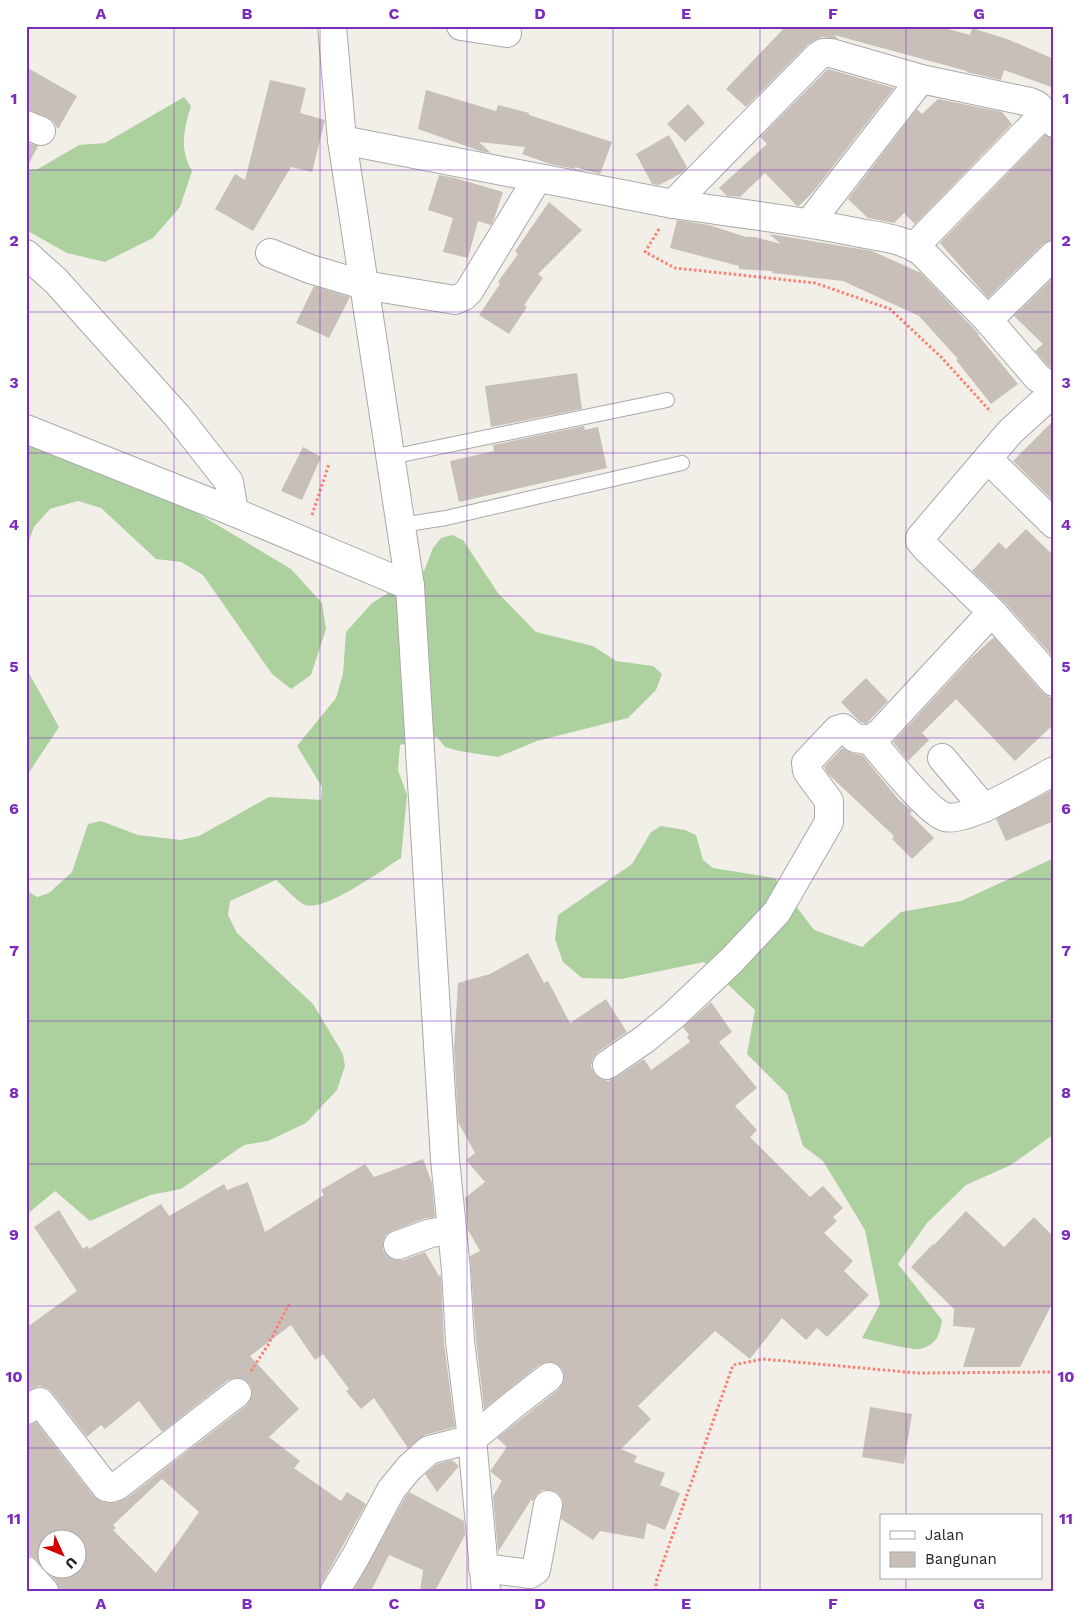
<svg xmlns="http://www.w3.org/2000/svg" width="1080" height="1617" font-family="'Work Sans',sans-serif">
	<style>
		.forest { fill: #add19e }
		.building { fill: #c7bfb8; fill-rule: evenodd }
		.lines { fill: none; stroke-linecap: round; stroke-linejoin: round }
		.service-casing { stroke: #a9a9a9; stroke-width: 16 }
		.minor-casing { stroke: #a9a9a9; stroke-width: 30 }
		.path { stroke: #fa8072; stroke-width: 3; stroke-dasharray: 2.5 2.5; stroke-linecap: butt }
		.service { stroke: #fff; stroke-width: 14 }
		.minor { stroke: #fff; stroke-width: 28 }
		.grid { fill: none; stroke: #7b2cbf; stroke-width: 1; stroke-opacity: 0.55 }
		.neatline { fill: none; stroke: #7b2cbf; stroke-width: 2 }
		.grid-label { font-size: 16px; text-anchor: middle; font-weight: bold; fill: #7b2cbf }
	</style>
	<rect width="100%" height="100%" fill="#f2efe9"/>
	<g class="forest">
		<path d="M184,97l7,9c-7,23 -12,43 1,65l-12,36 -27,31 -48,24 -38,-9 -41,-23v-60l12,-1 41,-24 26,-2z"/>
		<path d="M26,443l126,43 139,83 31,34 4,26 -15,46 -20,14 -19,-15 -69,-99 -22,-13 -25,-3 -55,-51 -23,-7 -28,8 -16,18 -8,22z"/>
		<path d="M452,535l11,5 35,53 38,39 57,14 23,15 37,5 9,8 -6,16 -28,28 -91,23 -39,16 -39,-6 -14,-4 -8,-10 -37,8 -2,25 9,25 -6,63c-19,12 -76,54 -96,47 -7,-3 -22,-19 -29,-25l-46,21 -2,14 9,18 76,71 30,50 2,12 -8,24 -31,33 -38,18 -24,4 -63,44 -31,6 -60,26 -35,-30 -29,24v-325l11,7 12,-4 23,-21 16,-48 13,-3 37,14 42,5 19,-4 70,-39 52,3 1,-13 -25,-41 39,-48 7,-24 3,-42 26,-29 52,-32 9,-23 8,-10z"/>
		<path d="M26,668l33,59 -33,50z"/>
		<path d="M661,826l24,4 11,5 7,25 10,8 62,10 39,52 48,17 39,-35 60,-11 93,-43v276l-43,31 -45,20 -39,38 -29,41 44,56c-2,15 -6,25 -22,29 -7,2 -48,-9 -58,-11l18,-34 -15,-74 -42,-69 -20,-15 -16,-52 -40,-40 8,-44 -51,-48 -83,17 -39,-1 -19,-16 -8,-23 3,-24 74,-51 19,-32z"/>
	</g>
	<g class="building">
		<path d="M786,26h38l3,3 1,-3h109l33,9 2,-7 35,11 47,20v29l-50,-18 -3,10 -35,-8 1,-1 -133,-36 4,4 -16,-2 -14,7 -62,63 -20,-18z"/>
		<path d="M26,67l51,29 -19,33 -5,-8 -6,-4 -21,-7z"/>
		<path d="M828,69l66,19 -81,104 -14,14h-2l-32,-33 -25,24 -13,-1 -8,-8 48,-44 -7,-7z"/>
		<path d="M270,80l36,8 -6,25 25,7 -13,52 -21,-5 -38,64 -38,-22 20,-35 10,6z"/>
		<path d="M426,90l70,21 2,-6 31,8v2l83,27 -12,32 -25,-7v2l-25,-5 -28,-10 3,-7 -46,-5 12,11 -11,-2 -62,-22z"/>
		<path d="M938,99l64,13 10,12 -97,100 -11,-11 -10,10 -26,-5 -20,-19 69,-90 5,5z"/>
		<path d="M688,104l17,19 -20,19 -18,-18z"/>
		<path d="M669,135l18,32 -5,6 -23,12 -7,-1 -16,-30z"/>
		<path d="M1045,135l9,3v102l-11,4 -55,54 -48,-55z"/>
		<path d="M26,142l12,4 -12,23z"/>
		<path d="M439,175l16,3 48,14 -9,27 -3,6 -13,-4 -10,37 -25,-6 10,-34 -25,-8z"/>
		<path d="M549,202l33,28 -44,44 5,4 -19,27 3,2 -18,27 -30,-19 21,-31 -2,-2 20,-28 -3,-3z"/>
		<path d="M677,220l32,5 37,12h9l26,7 -12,-10 103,17 49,22 55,58 3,3 -1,1 40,49 -27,20 -35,-44 2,-1 -39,-43 -76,-35 -71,-8v-2l-33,-2v-3l-69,-18z"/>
		<path d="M1054,277v92l-6,-3 -13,-15 8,-7 -29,-28z"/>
		<path d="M314,286l36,11 -21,41 -33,-15z"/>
		<path d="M577,373l5,36 -91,18 -6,-41z"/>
		<path d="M1054,420v82l-41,-41z"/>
		<path d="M584,426l1,4 13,-3 9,41 -148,34 -9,-41 44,-10 -1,-6z"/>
		<path d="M303,447l18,10 -19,43 -21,-9z"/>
		<path d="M1026,529l28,27v102l-50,-56 -32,-31 27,-29 7,7z"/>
		<path d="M994,637l48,55 7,5h5v27l-39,37 -59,-62 -34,34 7,7 -21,21 -15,-19 77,-83z"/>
		<path d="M866,678l22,23 -22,23 -4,-1 -4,-3 -17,-18z"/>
		<path d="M842,748l10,5 10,2 37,45 13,11 -2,3 24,24 -22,21 -20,-20 2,-3 -66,-62 -4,-7z"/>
		<path d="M1054,789v32l-48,20 -10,-22z"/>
		<path d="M528,953l16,30 4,-2 22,42 36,-24 21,33 -29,20 -5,6 -2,8 3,7 7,6 7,2 7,-3 29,-19 7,11 39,-28 -3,-5 2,-2 -6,-8 28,-25 21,30 -13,10 38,46 -22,18 22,24 -7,7 60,60 13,-11 20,22 -10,9 4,4 -13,12 29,28 -9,10 25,24 -42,42 -10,-9 -11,12 -24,-22 -32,41 -35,-28 -77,75 13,13 -30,30 16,7 -3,6 31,11 -5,12 20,8 -15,37 -18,-7 -3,16 -44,-8 -7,9 -32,-21 2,-19 -5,-7 -7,-3h-8l-7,5 -3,6 -2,-1 -33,52 -5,-56 9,-15 -11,-9v-2l16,-23 -10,-9 62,-49 4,-6 1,-8 -2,-7 -7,-5 -9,-1 -7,3 -55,44 -8,-69 -6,-84 10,-5 -12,-21 -3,-32 20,-16 -19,-22 9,-7 -17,-31 -4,-73 4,-66 32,-9z"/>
		<path d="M423,1159l9,24 3,34 -9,1 -34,13 -6,4 -3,7v8l5,7 8,3h7l22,-8 14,24 2,-1 3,68 11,84 -30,8 -17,13 -34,-50 -13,11 -15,-18 3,-2 -26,-35 -8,6 -24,-35 -41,31 49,53 -30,28 31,24 -6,7 47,33 6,-9 19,12 -44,79 -3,8h-260l-3,-10 -18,-20 -7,-5h-5v-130l10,-4 58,75 9,5 12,1 12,-5 120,-93 4,-6 1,-8 -2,-7 -7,-5 -8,-1 -7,2 -66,52 -23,-31 -34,28 -4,-4 -14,12 -35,-45 -5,-4 -8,-2 -13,6v-64l51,-37 -43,-64 25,-17 24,39 4,-3 2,3 72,-45 8,12 55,-32 3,6 21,-8 17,50 59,-37 -3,-5 44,-26 9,13zM162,1479l37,33 -43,61 -43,-43 3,-2 -3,-3zM48,1540h30v30h-30z"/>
		<path d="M966,1211l38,36 30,-30 20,20v63l-34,67h-57l12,-39 -22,-2 1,-17 -43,-42 22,-23 1,1z"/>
		<path d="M870,1407l42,7 -8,50 -42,-7z"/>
		<path d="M452,1460l7,6 -22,26 -12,-18 12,-10z"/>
		<path d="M409,1492l55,29 1,14 -30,56h-15l3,-21 -34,-15 -18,36h-18l51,-92z"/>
	</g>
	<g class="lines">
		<g class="service-casing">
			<g id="service">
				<path d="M391,457l276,-57"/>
				<path d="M401,525l45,-7 236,-55"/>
			</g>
		</g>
		<g class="minor-casing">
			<g id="minor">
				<path d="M332,26l10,114 68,446 35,573 11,111 4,71 12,98 14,152"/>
				<path d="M461,26l46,7"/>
				<path d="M26,125l15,6"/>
				<path d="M342,140l331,64 144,-147 6,-4h8l90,26 109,23 7,3 17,18"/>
				<path d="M673,204c63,9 126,16 187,29 22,4 44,6 62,19l66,68 50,58 16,10"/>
				<path d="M810,222l111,-143"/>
				<path d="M914,247l131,-134"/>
				<path d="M270,253l40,16 54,16 91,15 9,-4 5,-5 68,-112"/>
				<path d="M26,254l30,27 122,136 51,65 5,30"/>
				<path d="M988,320l66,-65"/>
				<path d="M1054,392l-44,40 -90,106v3l8,9 64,62 -112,121 -10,7c14,16 58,72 75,77 21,6 88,-35 109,-46"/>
				<path d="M26,429l208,83 176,74"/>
				<path d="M988,459l66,65"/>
				<path d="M992,612l62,70"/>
				<path d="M942,758l42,50"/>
				<path d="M607,1065l38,-26 29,-24 58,-55 45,-48 52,-90v-21l-22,-30 -1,-8 31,-33 6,-2 12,10 15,2"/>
				<path d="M398,1245l33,-12 21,-3"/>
				<path d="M26,1410l14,-8 66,85 5,1 6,-2 120,-93"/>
				<path d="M483,1568l47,6 6,-4 12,-65"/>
				<path d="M26,1571l18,20"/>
				<path d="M335,1591l21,-35 35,-66 18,-22 20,-18 43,-11 41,-34 36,-28"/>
			</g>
		</g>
		<g class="path">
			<path d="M659,229l-14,23 30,16 140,15 75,26 51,48 50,55"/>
			<path d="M312,515l17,-51"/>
			<path d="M251,1371l17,-26 22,-43"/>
			<path d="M656,1591v-9l77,-217 30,-6 154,14 137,-1"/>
		</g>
		<use href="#service" class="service"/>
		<use href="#minor" class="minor"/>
	</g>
	<path class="grid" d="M174,26v1565M320,26v1565M467,26v1565M613,26v1565M760,26v1565M906,26v1490M26,170h1028M26,312h1028M26,453h1028M26,596h1028M26,738h1028M26,879h1028M26,1021h1028M26,1164h1028M26,1306h1028M26,1448h1028M906,1578v13"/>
	<rect width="1080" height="1617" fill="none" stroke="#ffffff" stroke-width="55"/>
	<rect x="880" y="1514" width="162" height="65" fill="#ffffff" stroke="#a7a7a7"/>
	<rect x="890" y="1531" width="25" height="8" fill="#ffffff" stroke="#a7a7a7"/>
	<text x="925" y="1540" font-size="15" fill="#222222">Jalan</text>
	<rect x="890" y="1552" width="25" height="15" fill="#c7bfb8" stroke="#a7a7a7"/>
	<text x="925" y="1564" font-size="15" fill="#222222">Bangunan</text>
	<g transform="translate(62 1554) rotate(134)"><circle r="24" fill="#ffffff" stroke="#a7a7a7"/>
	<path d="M0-4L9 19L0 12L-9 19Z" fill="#d40000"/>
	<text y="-8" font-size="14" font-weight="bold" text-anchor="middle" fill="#222222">U</text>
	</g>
	<rect x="28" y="28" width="1024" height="1562" class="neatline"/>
	<g class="grid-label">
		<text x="101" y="19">A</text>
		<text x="247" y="19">B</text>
		<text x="394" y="19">C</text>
		<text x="540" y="19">D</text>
		<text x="686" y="19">E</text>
		<text x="833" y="19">F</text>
		<text x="979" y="19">G</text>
		<text x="14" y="104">1</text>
		<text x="1066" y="104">1</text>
		<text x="14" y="246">2</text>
		<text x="1066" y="246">2</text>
		<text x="14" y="388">3</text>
		<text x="1066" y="388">3</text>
		<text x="14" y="530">4</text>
		<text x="1066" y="530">4</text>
		<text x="14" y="672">5</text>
		<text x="1066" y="672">5</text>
		<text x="14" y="814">6</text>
		<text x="1066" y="814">6</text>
		<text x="14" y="956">7</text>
		<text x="1066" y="956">7</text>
		<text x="14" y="1098">8</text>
		<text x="1066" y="1098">8</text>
		<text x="14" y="1240">9</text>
		<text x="1066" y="1240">9</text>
		<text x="14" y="1382">10</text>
		<text x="1066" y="1382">10</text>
		<text x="14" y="1524">11</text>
		<text x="1066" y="1524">11</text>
		<text x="101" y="1609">A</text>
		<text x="247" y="1609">B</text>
		<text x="394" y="1609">C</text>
		<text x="540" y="1609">D</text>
		<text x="686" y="1609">E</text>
		<text x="833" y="1609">F</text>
		<text x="979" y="1609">G</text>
	</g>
</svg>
